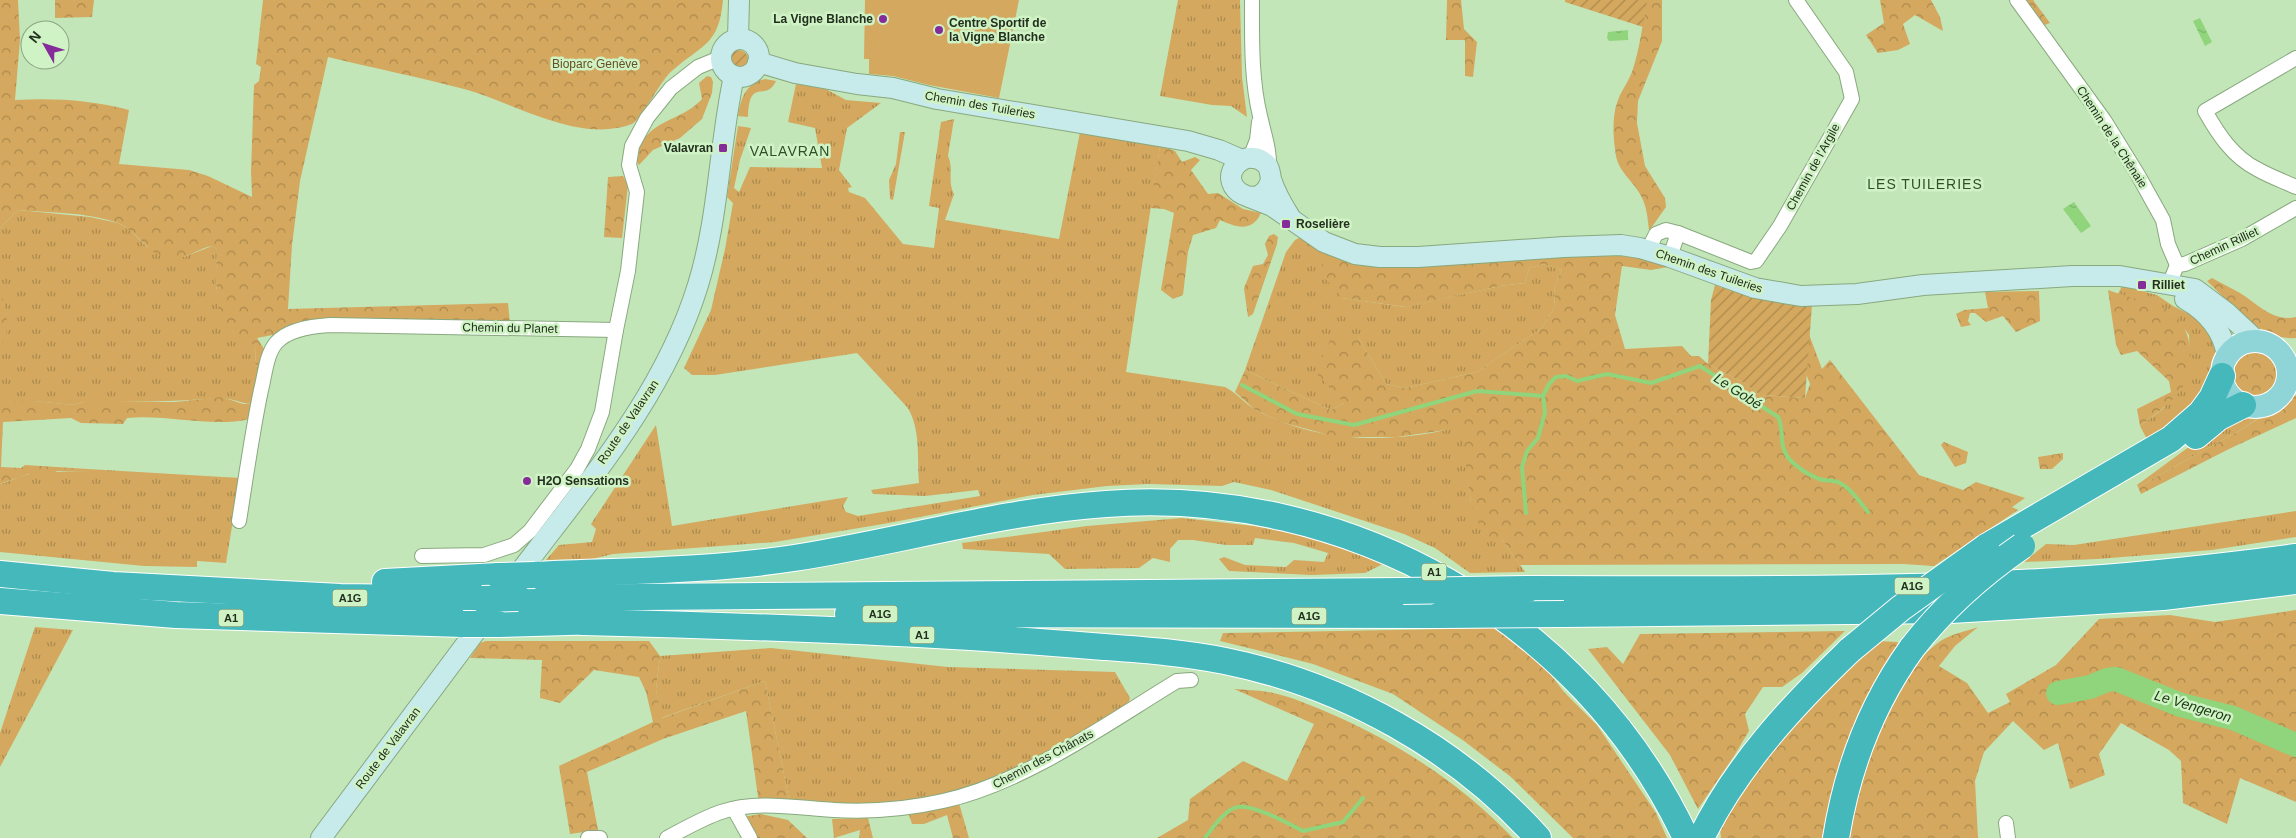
<svg xmlns="http://www.w3.org/2000/svg" width="2296" height="838" font-family="Arial,sans-serif">
	<style>
		.grass { fill: url(#grass-tufts) }
		.forest { fill: url(#forest-crowns) }
		.garden { fill: url(#garden-furrows) }
		.pitch { fill: #d4a85e }
		.water { fill: url(#water-ripples) }
		.lines { fill: none; stroke-linecap: round; stroke-linejoin: round }
		.stream { stroke: #90d47c; stroke-width: 4 }
		.river { stroke: #90d47c; stroke-width: 24 }
		.street-casing { stroke: #88a97e; stroke-width: 16 }
		.secondary-casing { stroke: #88a97e; stroke-width: 22 }
		.primary-casing { stroke: #fff; stroke-width: 24 }
		.highway-casing { stroke: #fff; stroke-width: 28 }
		.street { stroke: #fff; stroke-width: 14 }
		.secondary { stroke: #c7eaeb; stroke-width: 20 }
		.primary { stroke: #8fd4d7; stroke-width: 22 }
		.highway { stroke: #45b8bc; stroke-width: 26 }
		.highway-bridge-casing { stroke: #fff; stroke-width: 28; stroke-linecap: butt }
		.highway-bridge { stroke: #45b8bc; stroke-width: 26 }
		.poi-dot { fill: #842d9a; stroke: #d0f3c5; stroke-width: 2 }
		.labels { text-anchor: middle; stroke-width: 5; stroke-linejoin: round; paint-order: stroke }
		.shield { fill: #d0f3c5; stroke: #566a50; stroke-width: 1 }
		.shield-label { font-size: 11px; font-weight: bold; fill: #222f1e }
		.poi-label { font-size: 12px; font-weight: bold; fill: #222f1e; stroke: #d0f3c5; text-anchor: start }
		.park-label { font-size: 12px; fill: #674f25; stroke: #d0f3c5 }
		.street-label { font-size: 12px; fill: #222f1e; stroke: #d0f3c5 }
		.neighbourhood-label { font-size: 14px; letter-spacing: 1px; fill: #304e27; stroke: #d0f3c5 }
		.water-label { font-size: 14px; font-style: italic; fill: #1b3512; stroke: #d0f3c5 }
	</style>
	<defs>
		<pattern id="grass-tufts" width="24" height="20" patternUnits="userSpaceOnUse" patternTransform="scale(1.25)"><rect width="24" height="20" fill="#d4a85e"/><path d="M3 7l-1-3M5 7V3M7 7l1-3M15 17l-1-3M17 17v-4M19 17l1-3" fill="none" stroke="#ac894d"/></pattern>
		<pattern id="forest-crowns" width="20" height="18" patternUnits="userSpaceOnUse" patternTransform="scale(1.25)"><rect width="20" height="18" fill="#d4a85e"/><path d="M2 6a3 3 0 1 1 6 0M12 15a3 3 0 1 1 6 0" fill="none" stroke="#ac894d"/></pattern>
		<pattern id="garden-furrows" width="10" height="10" patternUnits="userSpaceOnUse" patternTransform="scale(1.25)"><rect width="10" height="10" fill="#d4a85e"/><path d="M-1 1l2-2M0 10L10 0M9 11l2-2" fill="none" stroke="#ac894d"/></pattern>
		<pattern id="water-ripples" width="26" height="14" patternUnits="userSpaceOnUse" patternTransform="scale(1.25)"><rect width="26" height="14" fill="#90d47c"/><path d="M2 4q2-2 4 0t4 0M15 11q2-2 4 0t4 0" fill="none" stroke="#7cb66b"/></pattern>
	</defs>
	<rect width="100%" height="100%" fill="#c3e6b9"/>
	<g class="grass">
		<path d="M1178,0h62l2,77 5,40 -16,-11 -19,-1 -52,-9z"/>
		<path d="M765,79l11,2c-10,22 -27,-5 -28,36l-10,-1c3,-18 7,-32 27,-37z"/>
		<path d="M796,84l28,4 22,12 35,3 -34,25 -8,42 13,17 -4,1 1,4 16,6 38,46 31,4 5,-40 -10,-2 12,-84 13,-3 -6,37c6,12 -1,26 6,38l-9,26 114,19 21,-107 80,14 -34,226 99,15c12,6 20,17 31,23 42,23 93,31 141,27 22,-1 43,-6 65,-10l9,76 30,35 24,34 -55,1 -35,-25 -31,-14 -133,-44 -37,-8 -12,4 -74,-2 -41,2 -74,9 -144,28 -114,19 -162,12 -21,5 -46,1 13,-15 33,-3 4,-13 -5,-5 65,-99 16,101 176,-29 -5,9 3,6 12,4 122,-20 -2,-6 -53,6 -52,-2 -2,-4 48,-7c-2,-25 2,-55 -12,-76l-50,-54 -142,22h-23l-8,-7 27,-58 14,-61 8,-46 -6,-6 11,-71 13,2 -11,32 -6,28 5,4 11,-25 72,1 -7,-40 -27,-6z"/>
		<path d="M900,132h5l-12,68 -3,-1 -1,-19 7,-16z"/>
		<path d="M18,210l72,7 28,6 11,6 18,18 37,10 28,-11 5,3 -1,39 17,44 23,14 -1,18 6,6 -8,34c-11,0 -23,-7 -34,-6 -45,4 -90,4 -135,4l-11,3 -38,-4h-35v-173z"/>
		<path d="M1303,236l18,13 21,49 63,9 95,-21 25,-3 4,-15 14,-4 19,6 -7,15 -1,23 -12,20 -65,44 -72,16 -19,-4 -28,-47 -14,66 -13,7 -86,-40 41,-118 9,-12z"/>
		<path d="M2122,286l35,9 16,11 16,8 13,2 17,40 -9,33 -61,54 -9,-17 24,-18 26,-46 -1,-27 -16,-22 -55,-19z"/>
		<circle cx="2255" cy="374" r="26"/>
		<path d="M2271,410l-29,19 -104,58 -1,-2 60,-44 51,-28z"/>
		<path d="M88,469l152,9 -14,85 -29,-2v6l-53,-1 -144,-14v-68c10,-2 20,-9 30,-10 19,-2 38,-3 58,-2z"/>
		<path d="M2296,511v26l-84,13 -115,9 -73,3 22,-18 28,1z"/>
		<path d="M1182,518l72,8 47,9 84,28 -20,10 -53,2 -83,-4 -10,-12 5,-2 21,8 41,2 8,-7 30,2 4,-9 -34,-10 -39,-5 -2,7h-27l-33,-5h-15l-8,9v13l-17,-4 -14,10 -74,1 -16,-15 -86,-5 -1,-6 125,-17z"/>
		<path d="M35,627l38,3 -73,137v-34z"/>
		<path d="M771,648l177,19 167,5 15,26 -2,6 -64,41 -59,31 -44,17 -84,13 -87,-2 -25,-123 -104,37 -5,-28 4,-34z"/>
	</g>
	<g class="forest">
		<path d="M0,0h18l2,40 -5,60c40,-2 76,0 114,10l-10,54 70,6 19,6 44,21 -1,-26 3,-86 5,-4 2,-14 -5,-3 7,-64h460c-4,45 -20,44 -50,70 -12,9 -32,50 -41,54 -53,20 -117,-21 -168,-35 -45,-12 -91,-21 -136,-32l-28,124 -8,64 -4,64 220,-6 2,20 -227,10 -26,5 9,14 -5,18 -6,-6 1,-18c-7,-4 -17,-8 -23,-14 -21,-21 -17,-56 -16,-83l-5,-3c-12,2 -21,10 -33,12 -28,6 -38,-26 -61,-35 -31,-11 -68,-10 -100,-13l-18,18z"/>
		<path d="M55,0h39l-2,17 -37,1z"/>
		<path d="M1447,0h14l3,29 13,13 -4,35 -8,-1v-36h-19z"/>
		<path d="M1646,0h16v41l-24,60 -1,22 8,43 20,32 1,9 -17,24c-1,-11 -2,-23 -7,-33 -7,-16 -23,-25 -26,-42 -3,-20 -5,-42 4,-61 4,-8 9,-15 12,-23 8,-24 11,-48 14,-72z"/>
		<path d="M1880,0h51l9,17 3,14 -28,-16 -12,9 7,20 -12,6 -20,3 -12,-18 18,-12z"/>
		<path d="M2024,0h9l17,23 -8,3z"/>
		<path d="M707,76l4,1 2,5 -1,11 -10,26 -22,19 -27,12 -14,15 -4,-6c11,-42 44,-35 67,-60l-3,-16z"/>
		<path d="M1160,146l15,5 7,11 13,-5 5,3 -9,10 17,24 10,-1 25,16 18,4c-9,20 -26,14 -41,7l-4,8 -23,7 -5,17 -5,43 -10,4 -12,-9 13,-77 -10,-4 -14,-1z"/>
		<path d="M623,176l5,9 -6,53 -18,-1 4,-60z"/>
		<path d="M1274,234l4,3 -1,7 -24,70 -5,3 -4,-29 9,-22 10,-2 5,-9 -3,-11 4,-8z"/>
		<path d="M1321,249l303,4 44,14 -17,3 -29,-4 -7,49 10,34 57,-3 9,10h8l9,8 36,19 16,12 45,3 5,-14 -16,-41 10,-22 18,48 8,-9 89,115 44,15 13,-8 49,16 -13,9 6,3 -84,56 -31,-2 -383,1 -19,-27 -18,-2 -12,-33 -10,-75 -64,9h-61l-55,-15 -27,-13 -19,-17 10,-22 86,40 13,-7 -29,-31 18,-38 25,3 28,47 19,4 72,-16 65,-44 12,-20 1,-23 7,-15 -19,-6 -14,4 -4,15 -25,3 -94,21 -64,-9 -19,-22z"/>
		<path d="M2212,278c9,5 19,10 28,15 19,12 33,29 56,24v21c-37,3 -64,-34 -89,-57z"/>
		<path d="M2108,290c13,5 57,16 65,23 20,16 24,58 7,78 -11,14 -26,24 -40,35l-3,-17 34,-17 -2,-11 -32,-30 -16,4 -5,-10z"/>
		<path d="M2039,291l1,30 -24,11 -13,-16 -17,6 -11,-9h-5l-2,8 3,4 -10,2 -5,-13 8,-4 24,-2 -3,-16z"/>
		<path d="M0,297l3,2c3,15 9,35 -3,47z"/>
		<circle cx="2254" cy="374" r="20"/>
		<path d="M2296,395v23l-65,30 -90,46 -3,-7 104,-58z"/>
		<path d="M222,397l21,7h10l-3,15c-40,9 -82,-5 -123,-1l-4,6 -42,-1 -10,-5 -68,4 -2,45 20,1 4,-3 63,4v3l-30,-1 -10,3h-20l-28,10v-83h35l38,4 11,-3h91z"/>
		<path d="M1944,442l24,10 -2,11 -11,4 -14,-22z"/>
		<path d="M2063,453v6l-11,10h-12l-2,-12z"/>
		<path d="M2296,610v192l-56,-24 -13,46 -44,-21 -2,-42 -12,-11 -48,-27 -22,31 6,21 -35,14 -12,-46 -14,7 -31,-29 -29,31 -9,29 3,57h-131c13,-59 42,-163 95,-198 10,-6 25,-9 36,-13l-23,19 -16,20 28,17 21,30 22,-11 -4,-8 50,-29 43,-46 71,-4 45,7z"/>
		<path d="M1503,628l28,21 33,43 33,33 59,88 11,25h-94l-62,-61 -47,-36 -71,-47 -80,-30 -93,-23 3,-8z"/>
		<path d="M1845,631l-43,42 -20,14h-19l-18,27 4,17 -15,25 -36,53 -28,-54 -82,-106 19,-2 16,17 17,-30z"/>
		<path d="M486,641h163l11,15 -4,34 6,28 103,-37 25,123h-31l-13,-93 -83,28 -76,33 11,58 -28,4 -11,-68 94,-44 -7,-30 -7,-15 -45,-7 -34,33 -20,-5 2,-38 -72,-2 10,-15z"/>
		<path d="M1878,641l20,1 -3,14 -70,182h-104l-1,-9 37,-60 87,-100z"/>
		<path d="M1234,689c11,1 23,1 34,3 23,4 46,15 68,24 67,30 126,69 177,122h-356l31,-18 2,-21 53,-38 44,20 27,-57z"/>
		<path d="M959,803l10,35h-16l-6,-23 -23,9h-12l-3,-9z"/>
		<path d="M761,814l27,6 19,18h-53l-12,-21z"/>
		<path d="M868,818l5,20h-14l1,-8 -26,8 -2,-19z"/>
	</g>
	<g class="garden">
		<path d="M1565,0h82l-4,27 -78,-25z"/>
		<circle cx="739" cy="59" r="9"/>
		<path d="M1715,285c32,12 63,18 97,20l-7,93 -45,-3 -16,-12 -36,-19 3,-64z"/>
	</g>
	<path class="pitch" d="M865,0h154l-20,98 -70,-13 -36,-9 -24,-2v-15h-5z"/>
	<g class="water">
		<path d="M2200,18l12,24 -7,4 -12,-25z"/>
		<path d="M1628,30v10l-19,1 -2,-3 1,-6z"/>
		<path d="M2074,202l17,24 -10,7 -18,-24z"/>
	</g>
	<g class="lines">
		<g class="stream">
			<path d="M1242,385l55,29 57,11 123,-34 66,5"/>
			<path d="M1526,513l-4,-46 5,-16 11,-13 7,-26 -2,-16 6,-12 7,-7 10,-1 11,5 30,-7 44,9 49,-17 78,51c7,12 -1,28 12,43 8,8 19,15 29,19 6,2 13,1 19,3 13,6 21,19 30,30"/>
			<path d="M1205,838c7,-9 21,-30 33,-31 14,-3 52,17 65,24l40,-9 20,-24"/>
		</g>
		<path class="river" d="M2058,693l32,-6 17,-7 9,-1 65,26 52,13 63,27"/>
		<g class="street-casing">
			<g id="street">
				<path d="M1252,0c0,38 -1,79 8,116 4,18 10,34 9,53"/>
				<path d="M2017,0l87,120 34,55 25,45 5,24 9,21 -8,20"/>
				<path d="M2296,58l-91,53c13,23 28,46 52,58 12,7 26,12 39,18"/>
				<path d="M1250,158l7,-18 2,-18"/>
				<path d="M1678,233l73,29 5,-1 24,-35 72,-127 -6,-27 -50,-72"/>
				<path d="M1648,250l8,-16 10,-4 12,3 -8,24"/>
				<path d="M2177,265l8,-1 57,-25 54,-31"/>
				<path d="M239,521c7,-44 13,-88 22,-131 4,-15 5,-35 15,-47 12,-14 37,-17 54,-18l286,5 12,-59 9,-79 -8,-27 3,-19 15,-28 24,-30 27,-21 22,-9"/>
				<path d="M422,556l62,-1 30,-10 16,-14 47,-62 11,-20 14,-37 14,-82"/>
				<path d="M734,809l16,29"/>
				<path d="M2006,823l2,15"/>
				<path d="M588,838h12"/>
				<path d="M667,838c17,-9 36,-20 54,-26 35,-12 77,-4 113,-2 36,2 74,-1 109,-9 82,-18 163,-77 234,-120l14,-1"/>
			</g>
		</g>
		<g class="secondary-casing">
			<g id="secondary">
				<path d="M738,39l1,-39"/>
				<circle cx="740" cy="58" r="19"/>
				<path d="M758,62l37,11 62,11 36,4 44,11 251,42 31,9 23,10"/>
				<path d="M1271,179c-8,36 -55,10 -35,-14 5,-5 10,-8 17,-7 5,0 10,3 14,7 3,4 3,9 4,14 4,13 12,27 19,38"/>
				<path d="M1249,197l23,9 52,36 31,12 25,3h38l146,-10 57,-2 19,3 30,9 85,31 46,8 56,-2 66,-9 149,-9h48l75,13 32,24 31,29"/>
				<path d="M2185,299c23,13 38,31 42,57"/>
				<path d="M511,584c70,-94 152,-185 187,-299 21,-68 21,-140 36,-209"/>
				<path d="M321,838l166,-222"/>
			</g>
		</g>
		<g class="primary-casing">
			<circle id="primary" cx="2255" cy="374" r="33"/>
		</g>
		<g class="highway-casing">
			<g id="highway">
				<path d="M2196,436l23,-19 24,-12"/>
				<path d="M1986,547l185,-108 30,-26 11,-15 10,-22"/>
				<path d="M0,574l113,11 227,12 142,2"/>
				<path d="M535,575c86,-4 174,-4 259,-17 104,-16 207,-47 312,-54 241,-18 477,114 580,334"/>
				<path d="M385,582l114,-6"/>
				<path d="M1528,589c186,0 374,3 560,-10 70,-5 139,-13 208,-22"/>
				<path d="M518,598l885,-7"/>
				<path d="M0,601l176,14 287,9"/>
				<path d="M848,614l592,1"/>
				<path d="M1564,614l387,-4 212,-13 133,-16"/>
				<path d="M583,622c124,3 247,7 370,14 51,3 101,7 152,11 40,3 81,6 120,14 119,24 232,87 313,177"/>
				<path d="M498,624l104,-3"/>
				<path d="M1701,838c35,-72 92,-133 149,-188"/>
				<path d="M1836,838c11,-69 35,-133 76,-190"/>
			</g>
		</g>
		<use href="#street" class="street"/>
		<use href="#secondary" class="secondary"/>
		<use href="#primary" class="primary"/>
		<use href="#highway" class="highway"/>
		<g class="highway-bridge-casing">
			<g id="highway-bridge">
				<path d="M499,576l36,-1"/>
				<path d="M1403,591l125,-2"/>
				<path d="M482,599l36,-1"/>
				<path d="M1440,615l124,-1"/>
				<path d="M463,624h35"/>
				<path d="M1912,648c31,-40 68,-73 110,-102"/>
				<path d="M1850,650l51,-42 85,-61"/>
			</g>
		</g>
		<use href="#highway-bridge" class="highway-bridge"/>
	</g>
	<g class="poi-dot">
		<circle cx="883" cy="19" r="5"/>
		<circle cx="939" cy="30" r="5"/>
		<rect x="718" y="143" width="10" height="10" rx="2.5"/>
		<rect x="1281" y="219" width="10" height="10" rx="2.5"/>
		<rect x="2137" y="280" width="10" height="10" rx="2.5"/>
		<circle cx="527" cy="481" r="5"/>
	</g>
	<g class="labels">
		<g class="shield">
			<rect x="1421.5" y="563.5" width="25" height="17" rx="4"/>
			<rect x="1894.5" y="577.5" width="35" height="17" rx="4"/>
			<rect x="332.5" y="589.5" width="35" height="17" rx="4"/>
			<rect x="862.5" y="605.5" width="35" height="17" rx="4"/>
			<rect x="1291.5" y="607.5" width="35" height="17" rx="4"/>
			<rect x="218.5" y="609.5" width="25" height="17" rx="4"/>
			<rect x="909.5" y="626.5" width="25" height="17" rx="4"/>
		</g>
		<g class="shield-label">
			<text x="1434" y="576">A1</text>
			<text x="1912" y="590">A1G</text>
			<text x="350" y="602">A1G</text>
			<text x="880" y="618">A1G</text>
			<text x="1309" y="620">A1G</text>
			<text x="231" y="622">A1</text>
			<text x="922" y="639">A1</text>
		</g>
		<g class="poi-label">
			<text x="873" y="23" text-anchor="end">La Vigne Blanche</text>
			<text x="949" y="27">Centre Sportif de<tspan x="949" dy="14">la Vigne Blanche</tspan></text>
			<text x="713" y="152" text-anchor="end">Valavran</text>
			<text x="1296" y="228">Roselière</text>
			<text x="2152" y="289">Rilliet</text>
			<text x="537" y="485">H2O Sensations</text>
		</g>
		<g class="park-label">
			<text x="595" y="68">Bioparc Genève</text>
		</g>
		<g class="street-label">
			<text transform="translate(980 105) rotate(10)" y="4">Chemin des Tuileries</text>
			<text transform="translate(2112 137) rotate(57)" y="4">Chemin de la Chênaie</text>
			<text transform="translate(1813 167) rotate(-61)" y="4">Chemin de l'Argile</text>
			<text transform="translate(2224 246) rotate(-25)" y="4">Chemin Rilliet</text>
			<text transform="translate(1709 271) rotate(19)" y="4">Chemin des Tuileries</text>
			<text transform="translate(510 328) rotate(1)" y="4">Chemin du Planet</text>
			<text transform="translate(628 422) rotate(-56)" y="4">Route de Valavran</text>
			<text transform="translate(388 748) rotate(-53)" y="4">Route de Valavran</text>
			<text transform="translate(1043 759) rotate(-28)" y="4">Chemin des Chânats</text>
		</g>
		<g class="neighbourhood-label">
			<text x="790" y="156">VALAVRAN</text>
			<text x="1925" y="189">LES TUILERIES</text>
		</g>
		<g class="water-label">
			<text transform="translate(1738 391) rotate(33)" y="5">Le Gobé</text>
			<text transform="translate(2193 706) rotate(17)" y="5">Le Vengeron</text>
		</g>
	</g>
	<g transform="translate(45 45) rotate(309)"><circle r="24" fill="#d0f3c5" stroke="#8aa582"/>
	<path d="M0-4L9 19L0 12L-9 19Z" fill="#842d9a"/>
	<text y="-8" font-size="14" font-weight="bold" text-anchor="middle" fill="#222f1e">N</text>
	</g>
</svg>
